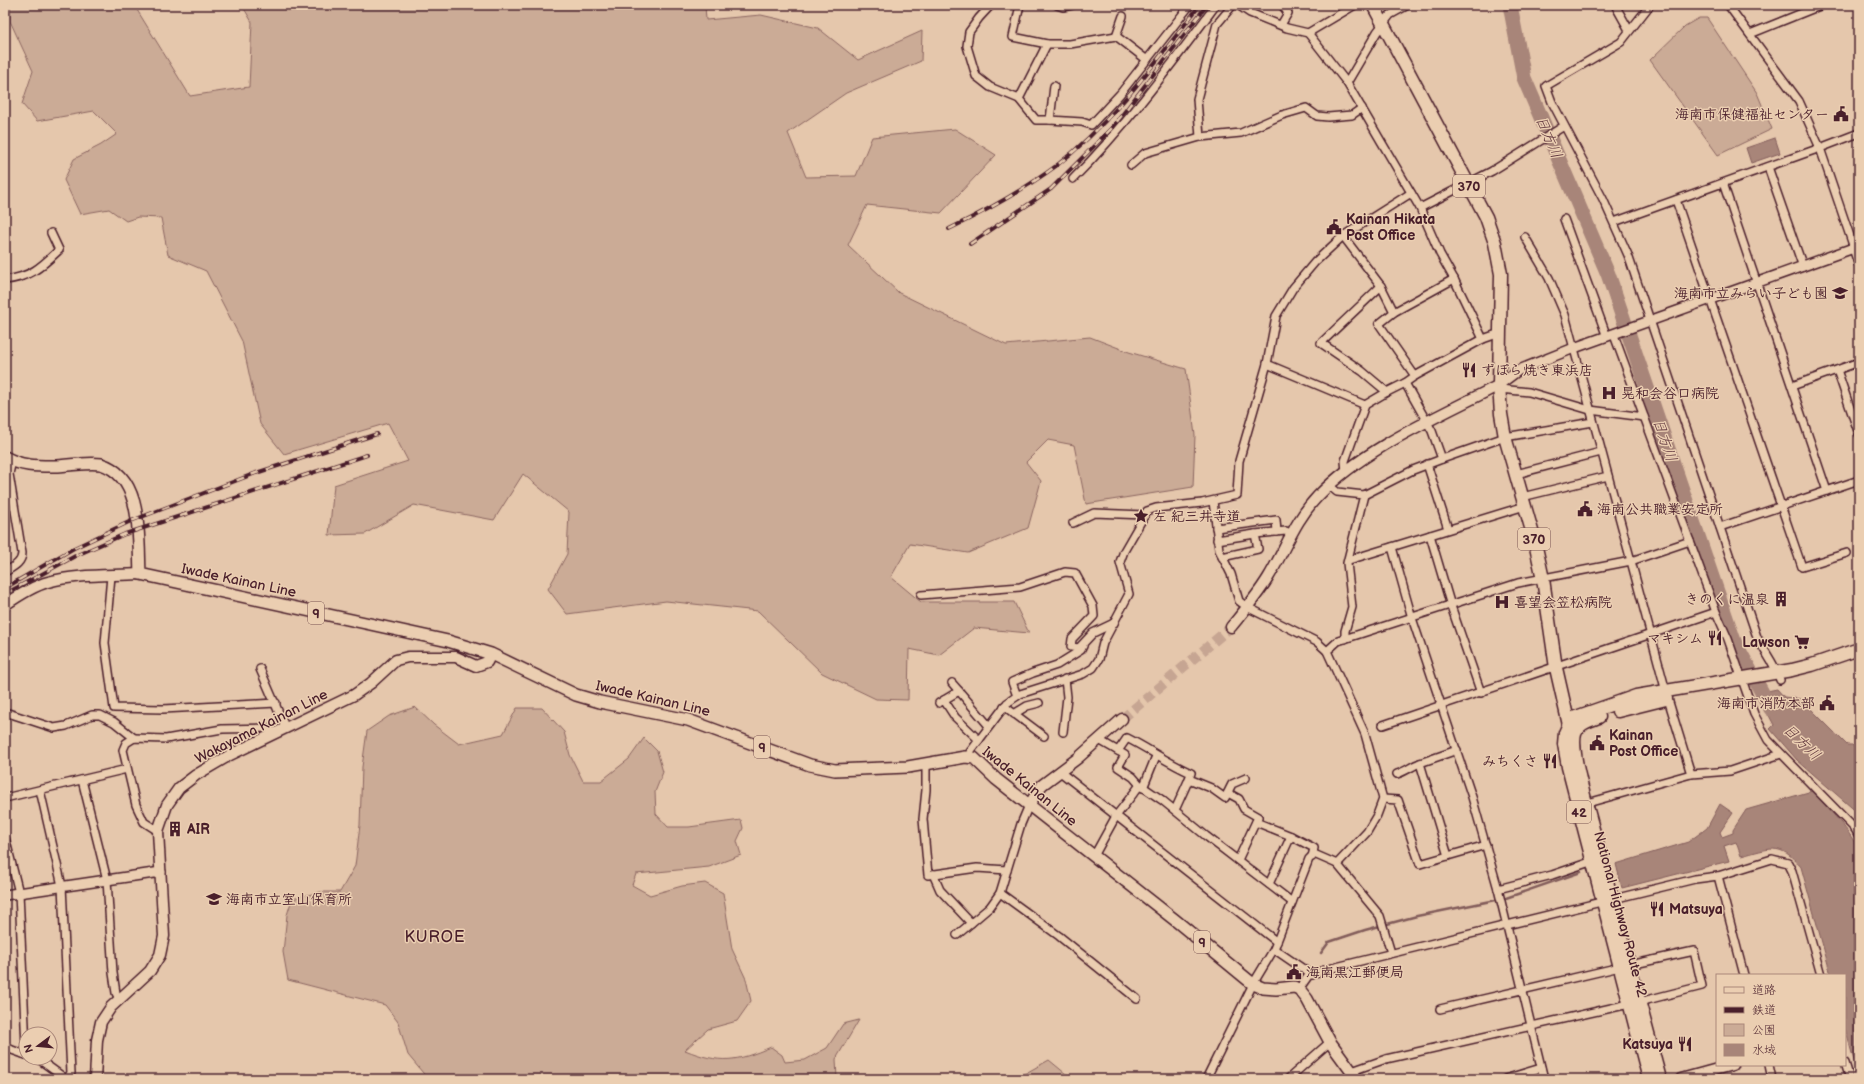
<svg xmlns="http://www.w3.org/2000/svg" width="1864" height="1084" font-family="'Balsamiq Sans','Klee One',sans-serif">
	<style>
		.green { fill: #cbab96; stroke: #8a6560 }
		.water { fill: #a88579; stroke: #825c5a }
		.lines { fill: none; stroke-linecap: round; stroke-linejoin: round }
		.stream { stroke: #825c5a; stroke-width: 2.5 }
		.river { stroke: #a88579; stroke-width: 15 }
		.secondary-tunnel { stroke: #c6a592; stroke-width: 10; stroke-dasharray: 10 5; stroke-linecap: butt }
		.minor-casing { stroke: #4a1f2b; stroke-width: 10 }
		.tertiary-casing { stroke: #4a1f2b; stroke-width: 12 }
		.secondary-casing { stroke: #4a1f2b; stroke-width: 13 }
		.primary-casing { stroke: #4a1f2b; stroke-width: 14 }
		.trunk-casing { stroke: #4a1f2b; stroke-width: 15 }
		.minor { stroke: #ebceb1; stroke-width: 7 }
		.tertiary { stroke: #ebceb1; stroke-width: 9 }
		.secondary { stroke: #ebceb1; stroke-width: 10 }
		.primary { stroke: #ebceb1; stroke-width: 11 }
		.trunk { stroke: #ebceb1; stroke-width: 12 }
		.rail-casing { stroke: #4a1f2b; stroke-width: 4 }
		.rail { stroke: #ebceb1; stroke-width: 2.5; stroke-dasharray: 8; stroke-linecap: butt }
		.labels { text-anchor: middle; stroke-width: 3; stroke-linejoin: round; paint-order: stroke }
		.shield { fill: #ebceb1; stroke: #7a5453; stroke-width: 1 }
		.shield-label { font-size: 13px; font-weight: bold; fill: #4a1f2b }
		.poi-label { font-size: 14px; font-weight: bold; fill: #4a1f2b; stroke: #ebceb1; text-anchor: start }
		.street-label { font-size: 14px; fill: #4a1f2b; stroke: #ebceb1 }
		.water-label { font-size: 15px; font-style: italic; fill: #5d333b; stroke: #ebceb1 }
		.quarter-label { font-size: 16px; letter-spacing: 1px; fill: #4a1f2b; stroke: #ebceb1 }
	</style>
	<rect width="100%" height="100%" fill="#e5c7ac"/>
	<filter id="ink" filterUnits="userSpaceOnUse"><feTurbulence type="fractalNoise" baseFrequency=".025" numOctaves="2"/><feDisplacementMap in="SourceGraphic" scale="8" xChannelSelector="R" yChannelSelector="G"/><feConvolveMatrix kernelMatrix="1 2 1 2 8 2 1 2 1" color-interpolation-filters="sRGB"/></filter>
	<g filter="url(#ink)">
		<g class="green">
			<path d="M10,5h124l56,91 59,-9 3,-65 -10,-17h463l1,15 55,-5 57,13 40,32 64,-29 -1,30 -75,32 -58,40 18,44 50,-1 16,-39 83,-8 41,26 -55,58 -74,-8 -19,40 51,48 107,52 84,-8 39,15 57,17 9,66 -2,52 -107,17 -12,-59 -26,-5 -22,22 15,19 -13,47 -60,25 -58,-9 -19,33 30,25h93l15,31 -55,-5 -35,27 -30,-6 -1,51 -32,-1 -54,-26 -64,-62 -92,-10 -99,13 -19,-25 19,-35 2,-42 -46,-38 -29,46 -80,-15 -49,29 -36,1 5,-50 74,-24 -20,-38 -104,31 -24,-30 -18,-83 -36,-70 -38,-16 -7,-37 -23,-1 -12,4 -17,-12 -29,5 -16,-34 10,-21 27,-14 16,-11 -23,-23 -57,10 -15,-17 11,-33 -23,-50z"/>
			<path d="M1699,18h8l50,75 15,36 -54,26 -68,-95 35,-34z"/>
			<path d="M415,707l19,18 25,19 44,-10 14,-26h25l22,24 6,23 13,26h18l28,-22 15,-21 13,13 6,21 -8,20 1,22 12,13h21l52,-7 2,8 -6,13 4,14 -32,12 -73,7 -4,11 18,10 32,-9 23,-3 18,10 9,56 14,30 5,22 -14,20 -29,8 -23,21c35,14 51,12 86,-3l11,8 3,7 20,-2 22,-12 16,-24 16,-4 -23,39 1,20h-409l-20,-24 -10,-33 -13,-17 -97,-25 -5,-28 4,-37 5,-16 28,-7h20l15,-26 5,-41 2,-58 5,-36 22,-15z"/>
			<path d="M1049,1060l17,14 10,5h-72l22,-6z"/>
		</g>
		<g class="water">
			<path d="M1775,138l5,15 -29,10 -5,-15z"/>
			<path d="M1777,689l7,8 17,2 46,46h5l7,7v62l-62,-54 -27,-31 4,-4 -17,-32z"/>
			<path d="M1812,791c15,17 41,41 47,62v226l-14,-51v-53h-14l-30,-108c-21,-26 -32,-18 -60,-11l-5,-14 -12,4 5,15 -107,27 -6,-24 72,-22 19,-14 13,-24 13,9 -13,19 2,5 11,-4v-3l13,-20z"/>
		</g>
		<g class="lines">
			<path class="stream" d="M1321,953l8,-11 36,-12 52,-14 89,-18 75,-26"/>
			<path class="river" d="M1510,5l14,73 84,196 126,367 37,68"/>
			<path class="secondary-tunnel" d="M1122,719l109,-92"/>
			<g class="minor-casing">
				<g id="minor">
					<path d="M991,5l-12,13 -10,14 -2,14 9,30 14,11 29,12 17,21h14l4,-34"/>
					<path d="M1020,5l-7,32 34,7"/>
					<path d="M1057,5l6,2 9,-2"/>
					<path d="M1238,5l12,8 37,15 21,5 39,50 73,125 20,46 14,25 29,60 17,-6"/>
					<path d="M1615,5l14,25"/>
					<path d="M1650,5l-29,37 -75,44 6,16 51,97 25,56 129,382c8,16 18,27 23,43"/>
					<path d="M1728,5l71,96 21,47 34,100"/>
					<path d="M1281,25l7,-12 -6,-8"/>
					<path d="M1308,33l47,-28"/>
					<path d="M1750,34l72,-29"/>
					<path d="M1116,36l7,-20"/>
					<path d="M1347,83l30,-51 13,-17 18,-10"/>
					<path d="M1019,99l28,-55h23l46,-8 31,24"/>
					<path d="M1050,120l32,2 9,3 29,-31 70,-89"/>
					<path d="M1200,137l-3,-38 20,-75 16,-19"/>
					<path d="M1131,165l14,-12 55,-16 41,-4 41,-18 24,-7 11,8 11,1 24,-2 10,-7"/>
					<path d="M1768,167l35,100"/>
					<path d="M1073,179c53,-53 98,-114 143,-174"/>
					<path d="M1723,183l104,308"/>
					<path d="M1676,200l126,367 45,-14"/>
					<path d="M1420,208l72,-37 72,-45"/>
					<path d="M1564,219l43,118"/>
					<path d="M1614,222l206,-74 39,-15"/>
					<path d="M1343,236l38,50 13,26"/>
					<path d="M1525,237l24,41 16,37 103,384 23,75"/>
					<path d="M5,280c26,-3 36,-13 54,-30l-8,-17"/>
					<path d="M1381,286l-60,57 41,28 25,21 18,-9"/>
					<path d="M1614,335l102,277 12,27 26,75 14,26 87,89 4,7"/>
					<path d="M1267,364l98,41"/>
					<path d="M1837,370l22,64"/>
					<path d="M1415,376l68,-37"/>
					<path d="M1792,386l67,-24"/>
					<path d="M1500,389l29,3 61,18 54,7"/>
					<path d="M1442,459l63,-22 88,-15"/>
					<path d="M1427,464l21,65"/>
					<path d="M1346,472l-1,-11 20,-56 22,-13"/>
					<path d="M1516,474l85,-22"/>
					<path d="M1330,486l7,6 27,3 -17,68 5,44 -7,24v8"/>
					<path d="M1364,495l49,-25 29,-11 -10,-28 -27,-48 10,-7 -36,-52 15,-12 60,-33"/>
					<path d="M1522,497l86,-21"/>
					<path d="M1213,501l6,49 12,24 8,27 8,6 70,35 10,9"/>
					<path d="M1073,523l21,-10 51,2"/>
					<path d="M1720,527l139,-47"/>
					<path d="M1216,528l60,-8 1,12"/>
					<path d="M1430,535l21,71 30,87"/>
					<path d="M1217,540l38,-6"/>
					<path d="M1392,547l20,71 60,179 26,92 46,190"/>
					<path d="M1222,557l36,-8 -3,-15 31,-3 5,3"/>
					<path d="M1349,560l176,-54"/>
					<path d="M5,572c8,-5 17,-9 17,-19l-13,-79 3,-13"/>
					<path d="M111,576l-6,67 9,65 49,1 113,-6"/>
					<path d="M921,595l99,-8 45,-15 10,1 18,33 1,10 -22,23 -1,8 8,1 14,-15 21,-10"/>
					<path d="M260,669l26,60"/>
					<path d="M952,683l7,8"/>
					<path d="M1017,696l-5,-14 21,-9 24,-8 24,-15 2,-4"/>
					<path d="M944,700l15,-9 30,35"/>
					<path d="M939,703l5,-3 11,17 24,23"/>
					<path d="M1004,706l40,30"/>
					<path d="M5,712l49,16 12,-2 26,-11h8l14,7 20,16"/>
					<path d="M1014,714l13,-8 12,-3"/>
					<path d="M1383,725l333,-113"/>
					<path d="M1063,732l4,-35 -2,-18"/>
					<path d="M1099,740l26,15 -7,12 15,10 7,8 22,15 44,36 86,66"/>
					<path d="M1118,751l9,-13c22,11 41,25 64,35l-2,6 22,9 14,10"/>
					<path d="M970,757v-5l37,-49 13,-9 63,-20 10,-6 6,-9 4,-16 26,-49 -9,-32 4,-11 23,-40 9,-3 46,-5 35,-8 2,-34 28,-97 9,-48 17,-28 22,-26 28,-26 68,-43"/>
					<path d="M926,765v25l-3,29 5,56 49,-7 30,2"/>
					<path d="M1059,771l218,171"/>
					<path d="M1397,774c9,-3 15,-8 23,-11"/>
					<path d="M82,780l25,100 6,93 3,20 3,6"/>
					<path d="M1143,788l13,-32"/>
					<path d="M40,790l22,96 9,187 -4,6"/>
					<path d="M1228,793l11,6 5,10 14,8 -20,43"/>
					<path d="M1226,796l6,-12 14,-6"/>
					<path d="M5,798l122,-29"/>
					<path d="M1383,799l15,1 22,64 66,-19"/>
					<path d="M1584,804l107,-30 39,-3 51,-17"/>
					<path d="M1175,810l14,-31"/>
					<path d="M1256,822l35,14 23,12 -2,9"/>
					<path d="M158,831l-14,-9 -8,-17 -13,-55 3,-7 8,-5 32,1 56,-10 46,-1 7,6"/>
					<path d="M5,837l14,56 7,154 -3,7"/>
					<path d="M1094,856l22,-40 24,-31"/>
					<path d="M1448,856l-28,-93 37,-13"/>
					<path d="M1337,864l30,-32 10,-17 6,-16 -18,-65 -38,-83 11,-10 180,-58 113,-22 59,-20"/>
					<path d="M933,874l7,16 31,33"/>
					<path d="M1718,876l26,99"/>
					<path d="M1269,884l22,-48"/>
					<path d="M1498,889l54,-14 44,-15"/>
					<path d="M1000,893l59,43 78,63"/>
					<path d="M957,935l33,-28 10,-14 21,-69 8,-19"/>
					<path d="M1274,949l38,26"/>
					<path d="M1630,965l64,-14 8,35 -63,16"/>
					<path d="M1299,989l10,-14 19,-6 367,-90 23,-3 54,-17 16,4 4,8 29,104"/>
					<path d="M1440,1009l180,-42"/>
					<path d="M5,1046l7,4 14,5"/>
					<path d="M37,1058l29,21"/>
					<path d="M1845,1063l5,16"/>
					<path d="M1769,1065l3,14"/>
					<path d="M1352,1071l34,-12 243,-55"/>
					<path d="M1206,1079l47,-95 21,-35 35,-90 5,-5 23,10 43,52 11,37"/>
					<path d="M1288,1079l42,-37"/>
					<path d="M1505,1079l36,-11"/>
				</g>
			</g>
			<g class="tertiary-casing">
				<g id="tertiary">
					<path d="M1854,248l5,15"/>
					<path d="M1499,385l20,-15 55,-22 285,-102"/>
					<path d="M5,895l156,-23"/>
				</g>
			</g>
			<g class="secondary-casing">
				<g id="secondary">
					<path d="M5,605c13,-9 28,-19 43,-23 28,-8 63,-6 92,-8"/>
					<path d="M1231,627c13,-16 26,-31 37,-49 17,-28 27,-58 50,-82 47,-49 122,-80 181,-111"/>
					<path d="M1029,805l13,-20 36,-27 44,-39"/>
					<path d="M95,1079l2,-39 4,-18 10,-15 39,-36 10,-16 4,-19 -6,-105 9,-26 12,-17 17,-13 34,-20 124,-60 17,-12 25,-23 12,-3h48l20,9 11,-4 4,-8"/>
					<path d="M1681,1079l51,-14"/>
				</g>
			</g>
			<g class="primary-casing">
				<path id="primary" d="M5,457c17,10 34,9 53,9 11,-1 32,-4 43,-2 43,13 37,76 39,110l308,67 43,13 85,41 24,7 88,18 122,45 25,5 73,-3 57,-10 9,1 22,21 179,141 78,64 10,4 13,1 18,-2 5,2 8,10 23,43 27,37"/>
			</g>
			<g class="trunk-casing">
				<g id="trunk">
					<path d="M1373,5l113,212 9,26 6,31 -2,111 2,29 4,23 29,101 9,41 13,89 18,79"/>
					<path d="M1618,711l48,-12"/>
					<path d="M1599,717c-10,4 -21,6 -24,17 -5,19 13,74 18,95 22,83 45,167 67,250"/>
					<path d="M1649,1079l-81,-312 -4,-23 1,-11 4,-9 7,-7 60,-21 156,-26 20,-5 47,-16"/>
				</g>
			</g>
			<use href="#minor" class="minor"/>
			<use href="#tertiary" class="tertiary"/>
			<use href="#secondary" class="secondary"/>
			<use href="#primary" class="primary"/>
			<use href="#trunk" class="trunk"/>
			<g class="rail-casing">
				<g id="rail">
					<path d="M949,229c37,-18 73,-38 107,-63 57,-44 100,-105 144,-161"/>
					<path d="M970,244l81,-55 61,-61 95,-123"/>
					<path d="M5,588l69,-40 57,-27 125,-48 121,-39"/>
					<path d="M5,594l72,-39 48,-21 242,-79"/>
				</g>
			</g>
			<use href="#rail" class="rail"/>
		</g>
	</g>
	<defs>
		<g id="civic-bare" transform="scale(1.2)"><path d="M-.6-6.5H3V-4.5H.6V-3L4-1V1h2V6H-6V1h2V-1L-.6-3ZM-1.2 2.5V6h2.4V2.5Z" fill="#4a1f2b" stroke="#ebceb1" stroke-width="2.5" paint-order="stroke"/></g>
		<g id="school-bare" transform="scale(1.2)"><path d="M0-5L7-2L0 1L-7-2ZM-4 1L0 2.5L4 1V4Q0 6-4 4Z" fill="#4a1f2b" stroke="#ebceb1" stroke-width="2.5" paint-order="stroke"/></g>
		<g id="restaurant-bare" transform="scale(1.2)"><path d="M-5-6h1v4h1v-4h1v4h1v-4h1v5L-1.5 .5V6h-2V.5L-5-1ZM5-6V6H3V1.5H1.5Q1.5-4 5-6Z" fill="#4a1f2b" stroke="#ebceb1" stroke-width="2.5" paint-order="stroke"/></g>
		<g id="hospital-bare" transform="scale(1.2)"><path d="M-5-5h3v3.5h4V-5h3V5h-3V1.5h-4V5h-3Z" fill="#4a1f2b" stroke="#ebceb1" stroke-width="2.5" paint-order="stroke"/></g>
		<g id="sight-bare" transform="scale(1.2)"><path d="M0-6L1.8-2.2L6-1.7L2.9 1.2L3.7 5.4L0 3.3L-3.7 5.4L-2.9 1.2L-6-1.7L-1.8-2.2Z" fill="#4a1f2b" stroke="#ebceb1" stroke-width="2.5" paint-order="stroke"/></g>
		<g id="building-bare" transform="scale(1.2)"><path d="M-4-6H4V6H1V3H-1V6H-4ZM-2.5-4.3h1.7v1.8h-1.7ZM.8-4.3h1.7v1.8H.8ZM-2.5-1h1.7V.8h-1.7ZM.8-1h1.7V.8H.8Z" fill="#4a1f2b" stroke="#ebceb1" stroke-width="2.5" paint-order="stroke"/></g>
		<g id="supermarket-bare" transform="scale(1.2)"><path d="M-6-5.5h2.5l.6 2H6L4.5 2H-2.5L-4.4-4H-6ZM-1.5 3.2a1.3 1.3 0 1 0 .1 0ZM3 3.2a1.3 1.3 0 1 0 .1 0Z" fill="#4a1f2b" stroke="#ebceb1" stroke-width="2.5" paint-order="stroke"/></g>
	</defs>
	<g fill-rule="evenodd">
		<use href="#civic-bare" x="1841" y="114"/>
		<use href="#civic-bare" x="1334" y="227"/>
		<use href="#school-bare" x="1840" y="293"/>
		<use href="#restaurant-bare" x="1469" y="370"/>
		<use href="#hospital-bare" x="1609" y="393"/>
		<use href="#civic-bare" x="1585" y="509"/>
		<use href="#sight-bare" x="1141" y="516"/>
		<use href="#building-bare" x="1781" y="599"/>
		<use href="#hospital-bare" x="1502" y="602"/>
		<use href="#restaurant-bare" x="1715" y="638"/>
		<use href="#supermarket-bare" x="1802" y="642"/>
		<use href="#civic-bare" x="1827" y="703"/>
		<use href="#civic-bare" x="1597" y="743"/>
		<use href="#restaurant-bare" x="1550" y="761"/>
		<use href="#building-bare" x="175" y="829"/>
		<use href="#school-bare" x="214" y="899"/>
		<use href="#restaurant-bare" x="1657" y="909"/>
		<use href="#civic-bare" x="1294" y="972"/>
		<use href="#restaurant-bare" x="1685" y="1044"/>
	</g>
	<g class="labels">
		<g class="shield">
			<rect x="1453" y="175" width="32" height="22" rx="3"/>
			<rect x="1518" y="528" width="32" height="22" rx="3"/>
			<rect x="308" y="602" width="16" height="22" rx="3"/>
			<rect x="754" y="736" width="16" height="22" rx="3"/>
			<rect x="1567" y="801" width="24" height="22" rx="3"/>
			<rect x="1194" y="931" width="16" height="22" rx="3"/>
		</g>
		<g class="shield-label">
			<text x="1469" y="191">370</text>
			<text x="1534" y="544">370</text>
			<text x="316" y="618">9</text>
			<text x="762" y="752">9</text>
			<text x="1579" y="817">42</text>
			<text x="1202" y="947">9</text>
		</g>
		<g class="poi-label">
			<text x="1829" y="119" text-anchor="end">海南市保健福祉センター</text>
			<text x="1346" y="224">Kainan Hikata<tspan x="1346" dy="16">Post Office</tspan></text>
			<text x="1828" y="298" text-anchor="end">海南市立みらい子ども園</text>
			<text x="1481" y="375">ずぼら焼き東浜店</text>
			<text x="1621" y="398">晃和会谷口病院</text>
			<text x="1597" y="514">海南公共職業安定所</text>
			<text x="1153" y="521">左 紀三井寺道</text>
			<text x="1769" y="604" text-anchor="end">きのくに温泉</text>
			<text x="1514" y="607">喜望会笠松病院</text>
			<text x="1703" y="643" text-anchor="end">マキシム</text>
			<text x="1790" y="647" text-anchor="end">Lawson</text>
			<text x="1815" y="708" text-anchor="end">海南市消防本部</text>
			<text x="1609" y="740">Kainan<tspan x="1609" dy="16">Post Office</tspan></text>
			<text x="1538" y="766" text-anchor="end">みちくさ</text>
			<text x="187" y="834">AIR</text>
			<text x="226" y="904">海南市立室山保育所</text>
			<text x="1669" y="914">Matsuya</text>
			<text x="1306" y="977">海南黒江郵便局</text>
			<text x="1673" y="1049" text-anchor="end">Katsuya</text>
		</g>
		<g class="street-label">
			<text transform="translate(239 580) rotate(12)" y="5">Iwade Kainan Line</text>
			<text transform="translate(653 698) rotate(13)" y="5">Iwade Kainan Line</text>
			<text transform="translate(261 726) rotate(-27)" y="5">Wakayama Kainan Line</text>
			<text transform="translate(1030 786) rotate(39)" y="5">Iwade Kainan Line</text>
			<text transform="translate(1621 914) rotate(75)" y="5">National Highway Route 42</text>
		</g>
		<g class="water-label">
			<text transform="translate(1549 137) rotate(67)" y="5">日方川</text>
			<text transform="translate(1665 440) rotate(71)" y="5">日方川</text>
			<text transform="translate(1802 742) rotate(44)" y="5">日方川</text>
		</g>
		<g class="quarter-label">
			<text x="435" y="942">KUROE</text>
		</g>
	</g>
	<rect width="1864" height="1084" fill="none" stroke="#ebceb1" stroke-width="20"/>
	<rect x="10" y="10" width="1844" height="1064" fill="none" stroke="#4a1f2b" stroke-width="1.5" filter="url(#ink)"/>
	<rect x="1716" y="974" width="130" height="92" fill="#ebceb1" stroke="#ab887b"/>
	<rect x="1724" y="987" width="20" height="6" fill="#ebceb1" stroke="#ab887b"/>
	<text x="1752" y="994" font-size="12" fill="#4a1f2b">道路</text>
	<rect x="1724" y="1007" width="20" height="6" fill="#4a1f2b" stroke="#ab887b"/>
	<text x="1752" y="1014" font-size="12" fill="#4a1f2b">鉄道</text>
	<rect x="1724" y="1024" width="20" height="12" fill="#cbab96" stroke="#ab887b"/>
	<text x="1752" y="1034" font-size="12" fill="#4a1f2b">公園</text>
	<rect x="1724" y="1044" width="20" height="12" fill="#a88579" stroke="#ab887b"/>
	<text x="1752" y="1054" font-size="12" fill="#4a1f2b">水域</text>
	<g transform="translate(38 1046) rotate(254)"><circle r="19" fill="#ebceb1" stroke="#ab887b"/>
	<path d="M0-3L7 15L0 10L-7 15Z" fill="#4a1f2b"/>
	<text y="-6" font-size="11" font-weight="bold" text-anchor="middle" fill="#4a1f2b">N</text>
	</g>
</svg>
